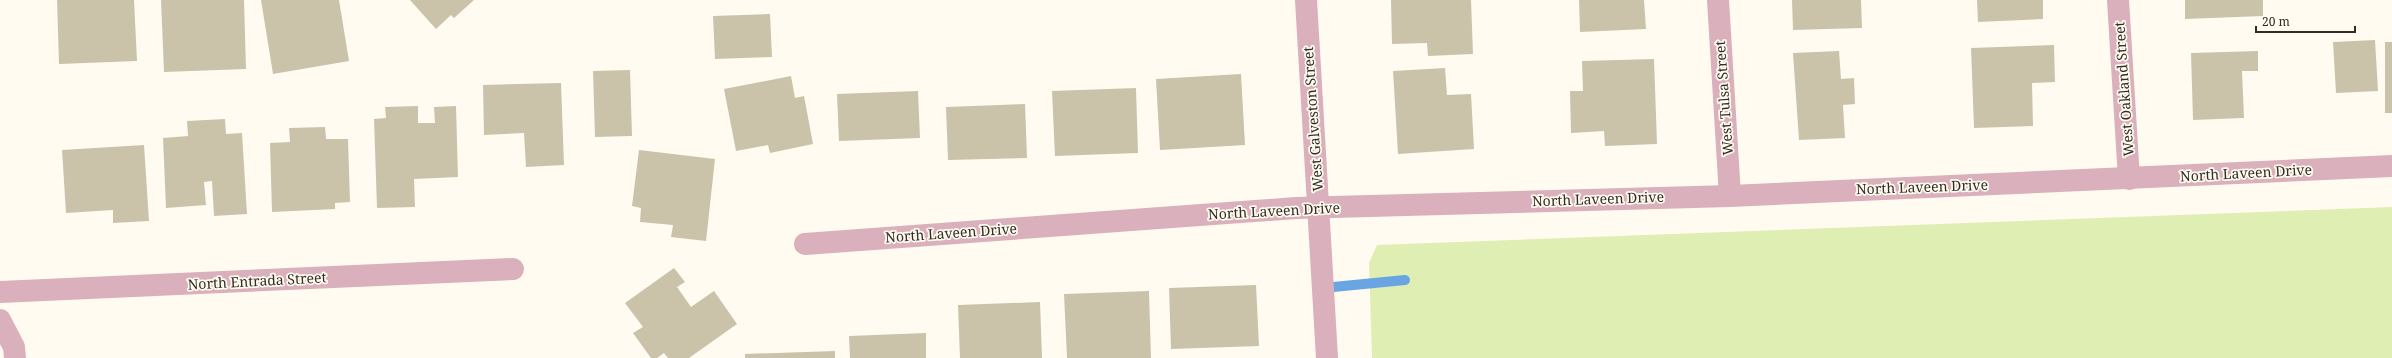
<svg xmlns="http://www.w3.org/2000/svg" width="2392" height="358" font-family="'Noto Serif',serif">
	<style>
		.green { fill: #dfeeb2 }
		.lines { fill: none; stroke-linecap: round; stroke-linejoin: round }
		.stream { stroke: #69a5e2; stroke-width: 10 }
		.building { fill: #cbc2aa }
		.minor { stroke: #d9b0bb; stroke-width: 22 }
		.labels { text-anchor: middle; stroke-width: 3.5; stroke-linejoin: round; paint-order: stroke }
		.street-label { font-size: 14px; fill: #312d24; stroke: #fffbf1 }
	</style>
	<rect width="100%" height="100%" fill="#fffbf1"/>
	<path class="green" d="M2392,207v151h-1020l-3,-95 8,-18z"/>
	<g class="lines">
		<path class="stream" d="M1323,288l82,-8"/>
	</g>
	<g class="building">
		<path d="M57,0h77l3,61 -78,3z"/>
		<path d="M161,0h83l2,69 -82,3z"/>
		<path d="M261,0h78l10,61 -76,13z"/>
		<path d="M410,0h64l-20,18 -3,-3 -15,14z"/>
		<path d="M1391,0h80l2,54 -45,2 -1,-13 -35,1z"/>
		<path d="M1579,0h65l2,29 -66,3z"/>
		<path d="M1792,0h69l1,28 -69,2z"/>
		<path d="M1977,0h66v19l-65,3z"/>
		<path d="M2185,0h78v16l-78,3z"/>
		<path d="M770,14l2,43 -57,2 -2,-43z"/>
		<path d="M2375,40l3,51 -42,2 -3,-51z"/>
		<rect x="2385" y="42" width="7" height="71"/>
		<path d="M2054,45l1,37 -23,1 1,43 -59,2 -3,-80z"/>
		<path d="M1839,51l2,28 13,-1 1,26 -12,1 2,33 -46,2 -6,-87z"/>
		<path d="M2258,51v20h-16l2,47 -51,2 -2,-67z"/>
		<path d="M1654,59l3,85 -52,2 -1,-15 -33,2 -1,-42h13l-1,-30z"/>
		<path d="M1445,68l2,27 24,-1 3,55 -76,5 -5,-83z"/>
		<path d="M630,70l2,66 -37,1 -2,-66z"/>
		<path d="M1241,74l4,71 -85,5 -4,-71z"/>
		<path d="M791,76l4,22 9,-2 9,48 -43,9 -2,-8 -32,6 -12,-62z"/>
		<path d="M561,83l3,82 -38,2 -2,-34 -40,2 -1,-50z"/>
		<path d="M1136,88l2,65 -83,3 -3,-65z"/>
		<path d="M918,91l2,47 -81,3 -2,-47z"/>
		<path d="M1025,104l2,54 -79,2 -2,-53z"/>
		<path d="M418,106v17h17l-1,-16 22,-1 2,71 -44,2 1,28 -38,1 -3,-89 12,-1 -1,-11z"/>
		<path d="M225,119l1,15 16,-1 5,81 -33,2 -2,-35 -8,1 2,23 -40,3 -3,-70 25,-2 -1,-15z"/>
		<path d="M325,127l1,12h22l2,63 -15,1v6l-63,3 -2,-69 20,-1 -1,-14z"/>
		<path d="M144,145l5,76 -36,2v-13l-47,3 -4,-63z"/>
		<path d="M639,150l76,9 -9,82 -35,-4 2,-12 -33,-3 1,-14 -9,-2z"/>
		<path d="M674,268l11,14 -8,5 14,20 23,-16 23,33 -48,34h-21l-4,-5 -7,5h-6l-18,-25 10,-6 -18,-24z"/>
		<path d="M1256,285l3,61 -88,3 -2,-61z"/>
		<path d="M1149,291l2,67h-84l-3,-64z"/>
		<path d="M1040,302l2,56h-82l-2,-53z"/>
		<path d="M926,333v25h-76l-1,-22z"/>
		<path d="M835,351v7h-90v-4z"/>
	</g>
	<g class="lines">
		<g class="minor">
			<path d="M1306,0l21,358"/>
			<path d="M1718,0l12,196"/>
			<path d="M2118,0l11,179"/>
			<path d="M805,244l491,-36 434,-12 662,-30"/>
			<path d="M0,292l513,-23"/>
			<path d="M0,320l14,27 1,11"/>
		</g>
	</g>
	<g class="labels">
		<g class="street-label">
			<text transform="translate(2124 89) rotate(-94)" y="5">West Oakland Street</text>
			<text transform="translate(1724 98) rotate(-94)" y="5">West Tulsa Street</text>
			<text transform="translate(1313 119) rotate(-94)" y="5">West Galveston Street</text>
			<text transform="translate(2246 173) rotate(-3)" y="5">North Laveen Drive</text>
			<text transform="translate(1922 187) rotate(-2)" y="5">North Laveen Drive</text>
			<text transform="translate(1598 199) rotate(-2)" y="5">North Laveen Drive</text>
			<text transform="translate(1274 211) rotate(-3)" y="5">North Laveen Drive</text>
			<text transform="translate(951 233) rotate(-4)" y="5">North Laveen Drive</text>
			<text transform="translate(257 281) rotate(-3)" y="5">North Entrada Street</text>
		</g>
	</g>
	<path d="M2256 26v6h99v-6" fill="none" stroke="#312d24" stroke-width="2"/>
	<text x="2262" y="26" font-size="12" fill="#312d24" stroke="#fffbf1" stroke-width="3" paint-order="stroke">20 m</text>
</svg>
